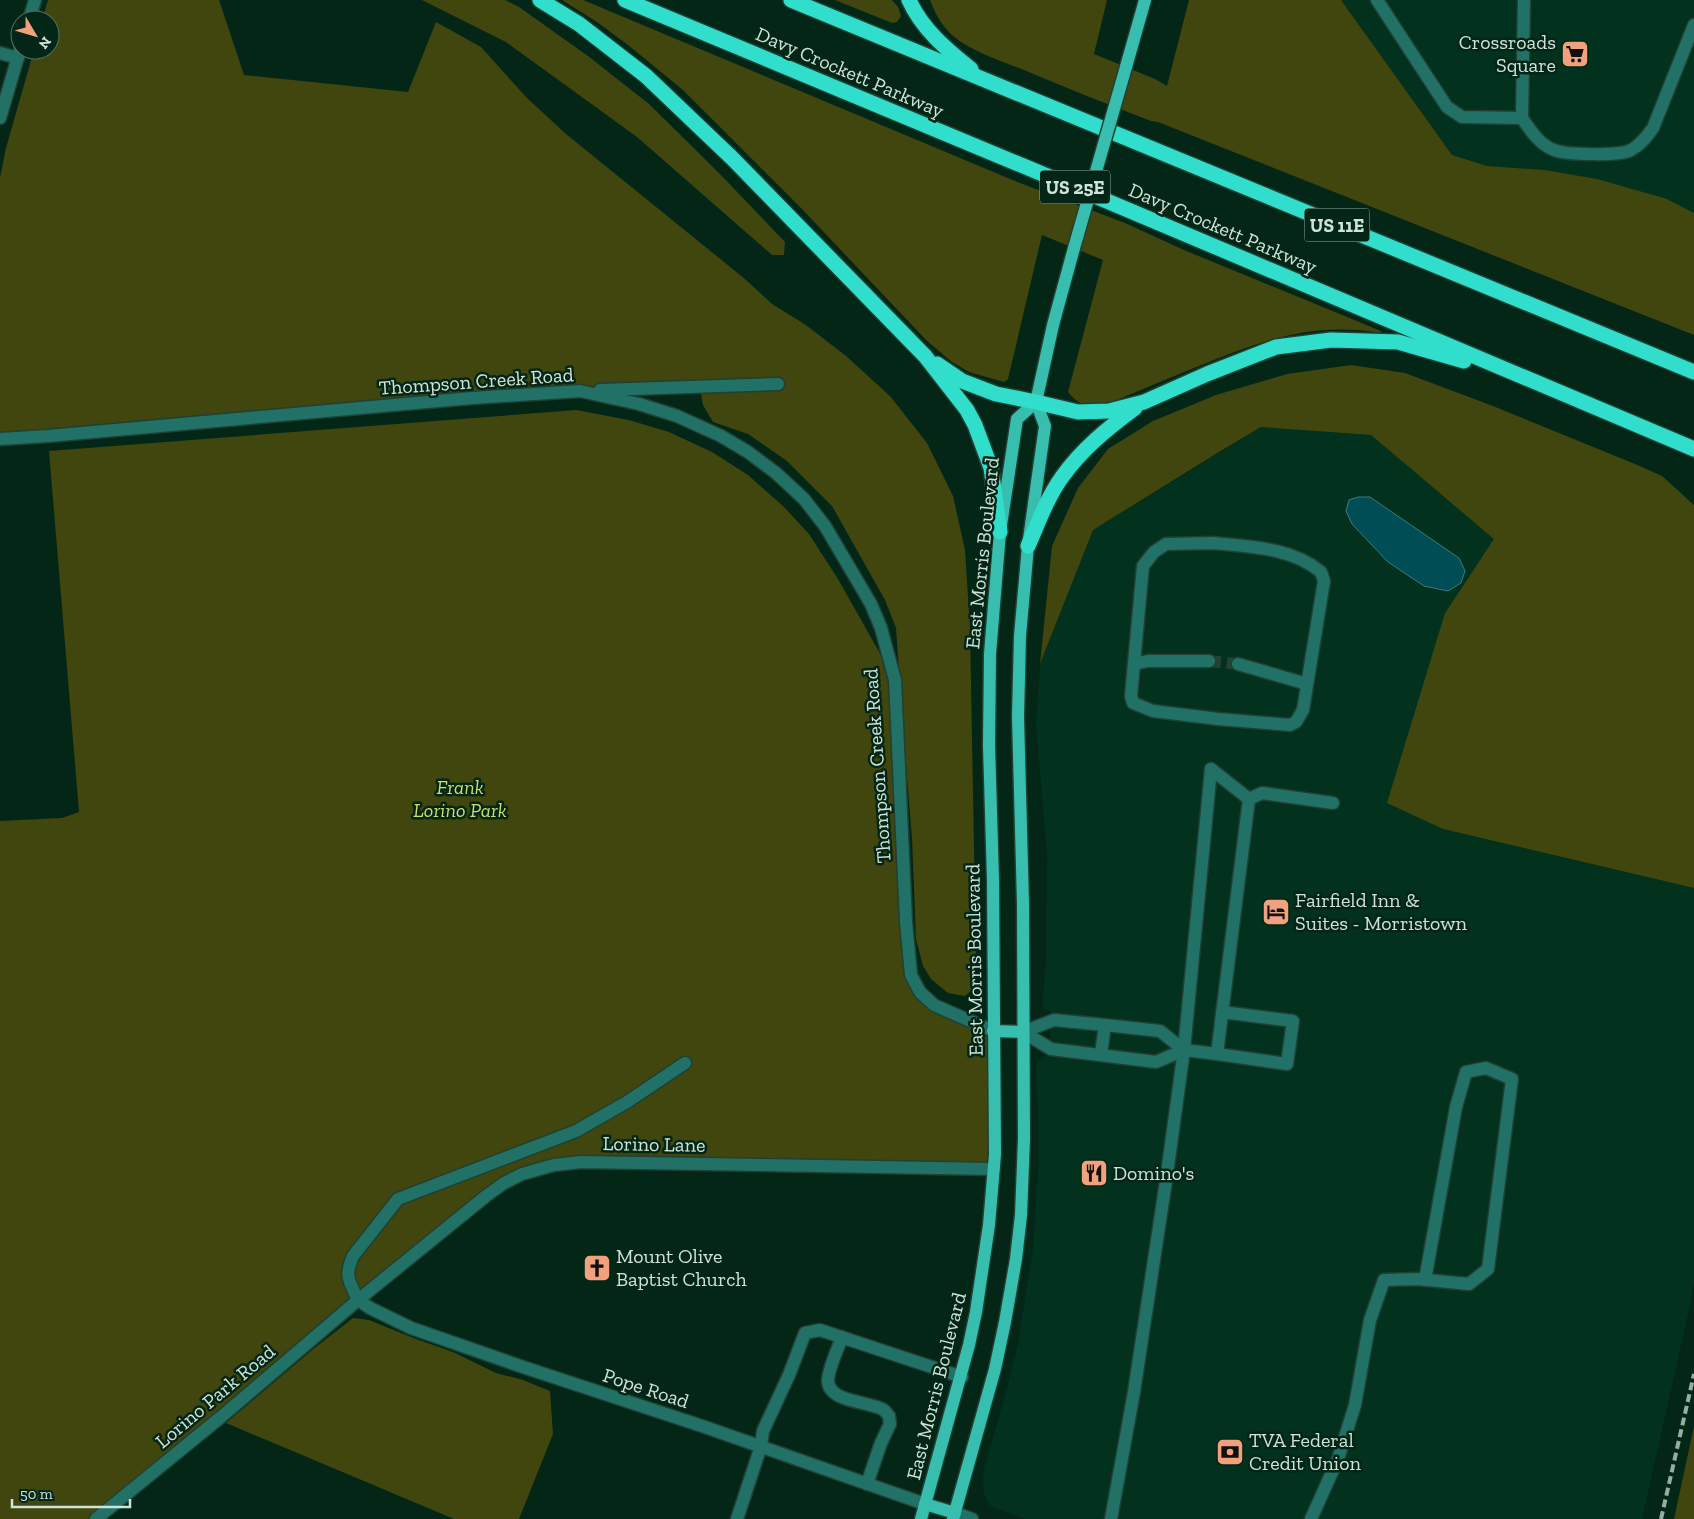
<svg xmlns="http://www.w3.org/2000/svg" width="1694" height="1519" font-family="'Zilla Slab',serif">
	<style>
		.built { fill: #02311e }
		.green { fill: #40460e }
		.water { fill: #004d55; stroke: #3e7a7c }
		.lines { fill: none; stroke-linecap: round; stroke-linejoin: round }
		.minor-tunnel { stroke: #224234; stroke-width: 12; stroke-dasharray: 12 6; stroke-linecap: butt }
		.minor-casing { stroke: #204032; stroke-width: 15 }
		.major-casing { stroke: #204032; stroke-width: 15 }
		.highway-casing { stroke: #204032; stroke-width: 18 }
		.minor { stroke: #227167; stroke-width: 12 }
		.major { stroke: #37beaf; stroke-width: 12 }
		.highway { stroke: #31decb; stroke-width: 15 }
		.rail { stroke: #96aea1; stroke-width: 4; stroke-dasharray: 8 4; stroke-linecap: butt }
		.major-bridge-casing { stroke: #204032; stroke-width: 15; stroke-linecap: butt }
		.major-bridge { stroke: #37beaf; stroke-width: 12 }
		.labels { text-anchor: middle; stroke-width: 5; stroke-linejoin: round; paint-order: stroke }
		.shield { fill: #032617; stroke: #92aa9e; stroke-width: 1 }
		.shield-label { font-size: 19px; font-weight: bold; fill: #d0e3d8 }
		.poi-label { font-size: 20px; fill: #d0e3d8; stroke: #032617; text-anchor: start }
		.street-label { font-size: 20px; fill: #d0e3d8; stroke: #032617 }
		.park-label { font-size: 20px; font-style: italic; fill: #d0dd6c; stroke: #032617 }
	</style>
	<rect width="100%" height="100%" fill="#032617"/>
	<g class="built">
		<path d="M1341,0h353v213l-27,-14 -122,-29 -58,-4 -35,-11z"/>
		<path d="M1261,427l110,8 124,104 -50,74 -2,216 251,59v394l-3,19 -49,218h-616l-34,-12 -4,-4 -4,-10 -1,-15 2,-13 21,-73 12,-48 15,-96 6,-89v-32l-3,-61 3,-6 5,-4 6,-1 1,-43 -7,-3 -2,-5 4,-42 1,-106 -11,-130 4,-62 53,-134z"/>
	</g>
	<g class="green">
		<path d="M48,0h171l25,75 164,17 28,-70 45,25 46,51 39,36 179,145 27,25 34,21 40,31 44,40 37,47 26,53 12,54 5,78 6,330 -3,31 -8,7 -17,-3 -17,-14 -8,-13 -7,-27 -4,-101 -9,-109 -7,-101 -11,-28 -53,-94 -45,-45 -39,-27 -35,-12 -10,-17 -4,-22 -699,56v-261l6,-30 28,-98h16v-30h-8z"/>
		<path d="M422,0h83l14,7 69,49 61,48 69,68 67,70 -1,13h-12l-135,-118 -131,-95z"/>
		<path d="M562,0h21l432,181 110,42 59,27 197,81v2c-66,-11 -111,5 -172,29 -31,12 -61,25 -92,38 -21,7 -34,11 -49,-8l35,-132 -61,-25 -34,144 -4,3 -35,-10 -17,-10 -25,-21 -125,-132 -119,-119 -55,-45 -31,-23z"/>
		<path d="M835,0h57l6,7 3,9 -4,6 -5,1z"/>
		<path d="M930,0h177l-13,54 61,25 12,7 22,-86h152l111,155 35,11 58,4 52,9 70,20 27,14v122l-536,-213 -7,-1c-42,-16 -85,-33 -127,-51 -21,-8 -44,-16 -63,-28 -17,-12 -24,-24 -31,-42z"/>
		<path d="M1351,365l54,8 88,33 142,58 27,12 32,29v383l-251,-59 -56,-26 58,-190 49,-74 -123,-104 -110,-8 -42,25 -126,78 -53,134 12,-118 26,-58 30,-39 45,-28 63,-26 71,-21z"/>
		<path d="M576,410l53,10 40,12 43,20 36,23 36,32 25,27 29,45 57,101 11,242 14,70 73,39 1,138 -413,-7 -59,12 -426,345h-96v-698l62,-3 17,-6 -30,-361z"/>
		<path d="M353,1318l16,2 47,19 37,13 43,21 27,7 27,11 3,43 -34,85h-65l-228,-96 86,-73z"/>
		<path d="M1694,1426v93h-20z"/>
	</g>
	<path class="water" d="M1358,497h12l89,61 6,13 -4,12 -13,8 -24,-5 -36,-24 -36,-38 -6,-13 3,-11z"/>
	<g class="lines">
		<path class="minor-tunnel" d="M1209,661l29,3"/>
		<g class="minor-casing">
			<g id="minor">
				<path d="M1377,0l70,107 15,10 60,1"/>
				<path d="M1524,0l-2,118c8,12 18,27 32,32 12,5 67,6 77,0 10,-5 16,-14 22,-22l41,-103"/>
				<path d="M29,20l6,-20"/>
				<path d="M0,53l18,5"/>
				<path d="M0,118l20,-68"/>
				<path d="M600,390l178,-6"/>
				<path d="M0,439l48,-3 424,-38 108,-7 59,13 38,12 44,20 27,16 28,21 28,26 21,27 46,78 10,24 14,52 11,242 5,53 9,17 14,13 59,26"/>
				<path d="M1213,543c37,4 78,4 108,29l3,9 -21,129 -7,12 -6,3 -72,-6 -65,-8 -20,-8 -2,-7 12,-130 11,-14 12,-8z"/>
				<path d="M1134,664l14,-3h61"/>
				<path d="M1238,664l69,20"/>
				<path d="M1211,769l38,30 13,-6 71,10"/>
				<path d="M1023,1032l31,-12 51,5 55,6 24,19 33,4 32,-255"/>
				<path d="M1023,1032l28,17 105,13 28,-12"/>
				<path d="M1101,1054l4,-29"/>
				<path d="M1217,1054l70,10 6,-43 -71,-9"/>
				<path d="M358,1300l12,8 41,20 112,39 179,59 223,78"/>
				<path d="M358,1300c-9,-20 -14,-23 -5,-44l45,-57 178,-68 51,-29 58,-39"/>
				<path d="M842,1337c-4,12 -14,32 -14,44 1,22 42,20 56,29 2,2 3,4 5,6l1,8 -9,19 -14,41"/>
				<path d="M955,1513l17,6"/>
				<path d="M96,1519l125,-102 137,-117 128,-104 18,-13 18,-9 32,-9 27,-3 413,7"/>
				<path d="M737,1519l24,-73 2,-15 26,-56 16,-42 15,-3 142,47"/>
				<path d="M1111,1519l23,-127 32,-211 18,-131 27,-281"/>
				<path d="M1311,1519l27,-60 17,-54 15,-85 14,-40 33,-1 52,5 19,-15 24,-190 -26,-11 -20,4 -10,35 -31,173"/>
			</g>
		</g>
		<g class="major-casing">
			<g id="major">
				<path d="M1126,67l19,-67"/>
				<path d="M993,1031l30,1"/>
				<path d="M925,1504l30,9"/>
				<path d="M921,1519l48,-174 7,-33 13,-87 6,-71 -2,-274 -4,-135 1,-91 10,-122 17,-113 19,-17"/>
				<path d="M953,1519l42,-150 10,-47 11,-63 5,-44 3,-76 -1,-235 -5,-187 2,-81 8,-90 17,-120 -9,-24 17,-77 21,-77"/>
			</g>
		</g>
		<g class="highway-casing">
			<g id="highway">
				<path d="M540,0l39,24 67,52 86,82 193,198 42,54 8,15 16,43 9,64"/>
				<path d="M625,0l451,188 618,261"/>
				<path d="M791,0l903,372"/>
				<path d="M909,0c13,29 37,49 62,69"/>
				<path d="M937,364l25,17 34,13 40,8 42,10 31,-1 35,-9 63,-28 69,-27 55,-7 67,2 66,19"/>
				<path d="M1028,546c10,-23 19,-48 34,-69 20,-28 46,-49 73,-69"/>
			</g>
		</g>
		<use href="#minor" class="minor"/>
		<use href="#major" class="major"/>
		<use href="#highway" class="highway"/>
		<path class="rail" d="M1661,1519l33,-145"/>
		<g class="major-bridge-casing">
			<path id="major-bridge" d="M1074,248l52,-181"/>
		</g>
		<use href="#major-bridge" class="major-bridge"/>
	</g>
	<defs>
		<g id="supermarket-square" transform="scale(1.4375)"><rect x="-9" y="-9" width="18" height="18" rx="4" fill="#f1a17c" stroke="#032617"/><path d="M-6-5.5h2.5l.6 2H6L4.5 2H-2.5L-4.4-4H-6ZM-1.5 3.2a1.3 1.3 0 1 0 .1 0ZM3 3.2a1.3 1.3 0 1 0 .1 0Z" fill="#111"/></g>
		<g id="hotel-square" transform="scale(1.4375)"><rect x="-9" y="-9" width="18" height="18" rx="4" fill="#f1a17c" stroke="#032617"/><path d="M-6-4.5h1.5V1H6V5H4.5V3h-9V5H-6ZM-4 0a1.8 1.8 0 1 1 3.6 0ZM.5 0V-2.5h3Q6-2.5 6 0Z" fill="#111"/></g>
		<g id="restaurant-square" transform="scale(1.4375)"><rect x="-9" y="-9" width="18" height="18" rx="4" fill="#f1a17c" stroke="#032617"/><path d="M-5-6h1v4h1v-4h1v4h1v-4h1v5L-1.5 .5V6h-2V.5L-5-1ZM5-6V6H3V1.5H1.5Q1.5-4 5-6Z" fill="#111"/></g>
		<g id="church-square" transform="scale(1.4375)"><rect x="-9" y="-9" width="18" height="18" rx="4" fill="#f1a17c" stroke="#032617"/><path d="M-1.2-6h2.4v3.5h3.3v2.4h-3.3V6h-2.4V-.1h-3.3v-2.4h3.3Z" fill="#111"/></g>
		<g id="bank-square" transform="scale(1.4375)"><rect x="-9" y="-9" width="18" height="18" rx="4" fill="#f1a17c" stroke="#032617"/><path d="M-6-4H6V4H-6ZM0-2.3a2.3 2.3 0 1 0 0 4.6a2.3 2.3 0 1 0 0-4.6Z" fill="#111"/></g>
	</defs>
	<g fill-rule="evenodd">
		<use href="#supermarket-square" x="1575" y="54"/>
		<use href="#hotel-square" x="1276" y="912"/>
		<use href="#restaurant-square" x="1094" y="1173"/>
		<use href="#church-square" x="597" y="1268"/>
		<use href="#bank-square" x="1230" y="1452"/>
	</g>
	<g class="labels">
		<g class="shield">
			<rect x="1040" y="170.5" width="70" height="33" rx="4"/>
			<rect x="1304.5" y="208.5" width="65" height="33" rx="4"/>
		</g>
		<g class="shield-label">
			<text x="1075" y="194">US 25E</text>
			<text x="1337" y="232">US 11E</text>
		</g>
		<g class="poi-label">
			<text x="1556" y="49" text-anchor="end">Crossroads<tspan x="1556" dy="23">Square</tspan></text>
			<text x="1295" y="907">Fairfield Inn &amp;<tspan x="1295" dy="23">Suites - Morristown</tspan></text>
			<text x="1113" y="1180">Domino's</text>
			<text x="616" y="1263">Mount Olive<tspan x="616" dy="23">Baptist Church</tspan></text>
			<text x="1249" y="1447">TVA Federal<tspan x="1249" dy="23">Credit Union</tspan></text>
		</g>
		<g class="street-label">
			<text transform="translate(850 72) rotate(23)" y="7">Davy Crockett Parkway</text>
			<text transform="translate(1223 228) rotate(23)" y="7">Davy Crockett Parkway</text>
			<text transform="translate(476 381) rotate(-4)" y="7">Thompson Creek Road</text>
			<text transform="translate(982 553) rotate(-84)" y="7">East Morris Boulevard</text>
			<text transform="translate(877 766) rotate(-94)" y="7">Thompson Creek Road</text>
			<text transform="translate(974 960) rotate(-91)" y="7">East Morris Boulevard</text>
			<text transform="translate(654 1144) rotate(1)" y="7">Lorino Lane</text>
			<text transform="translate(936 1386) rotate(-76)" y="7">East Morris Boulevard</text>
			<text transform="translate(646 1388) rotate(18)" y="7">Pope Road</text>
			<text transform="translate(215 1396) rotate(-40)" y="7">Lorino Park Road</text>
		</g>
		<g class="park-label">
			<text x="460" y="794">Frank<tspan x="460" dy="23">Lorino Park</tspan></text>
		</g>
	</g>
	<g transform="translate(35 35) rotate(128)"><circle r="24" fill="#032617" stroke="#557264"/>
	<path d="M0-4L9 19L0 12L-9 19Z" fill="#f1a17c"/>
	<text y="-8" font-size="14" font-weight="bold" text-anchor="middle" fill="#d0e3d8">N</text>
	</g>
	<path d="M12 1499v8h118v-8" fill="none" stroke="#d0e3d8" stroke-width="2.5"/>
	<text x="20" y="1499" font-size="15" fill="#d0e3d8" stroke="#032617" stroke-width="4" paint-order="stroke">50 m</text>
</svg>
